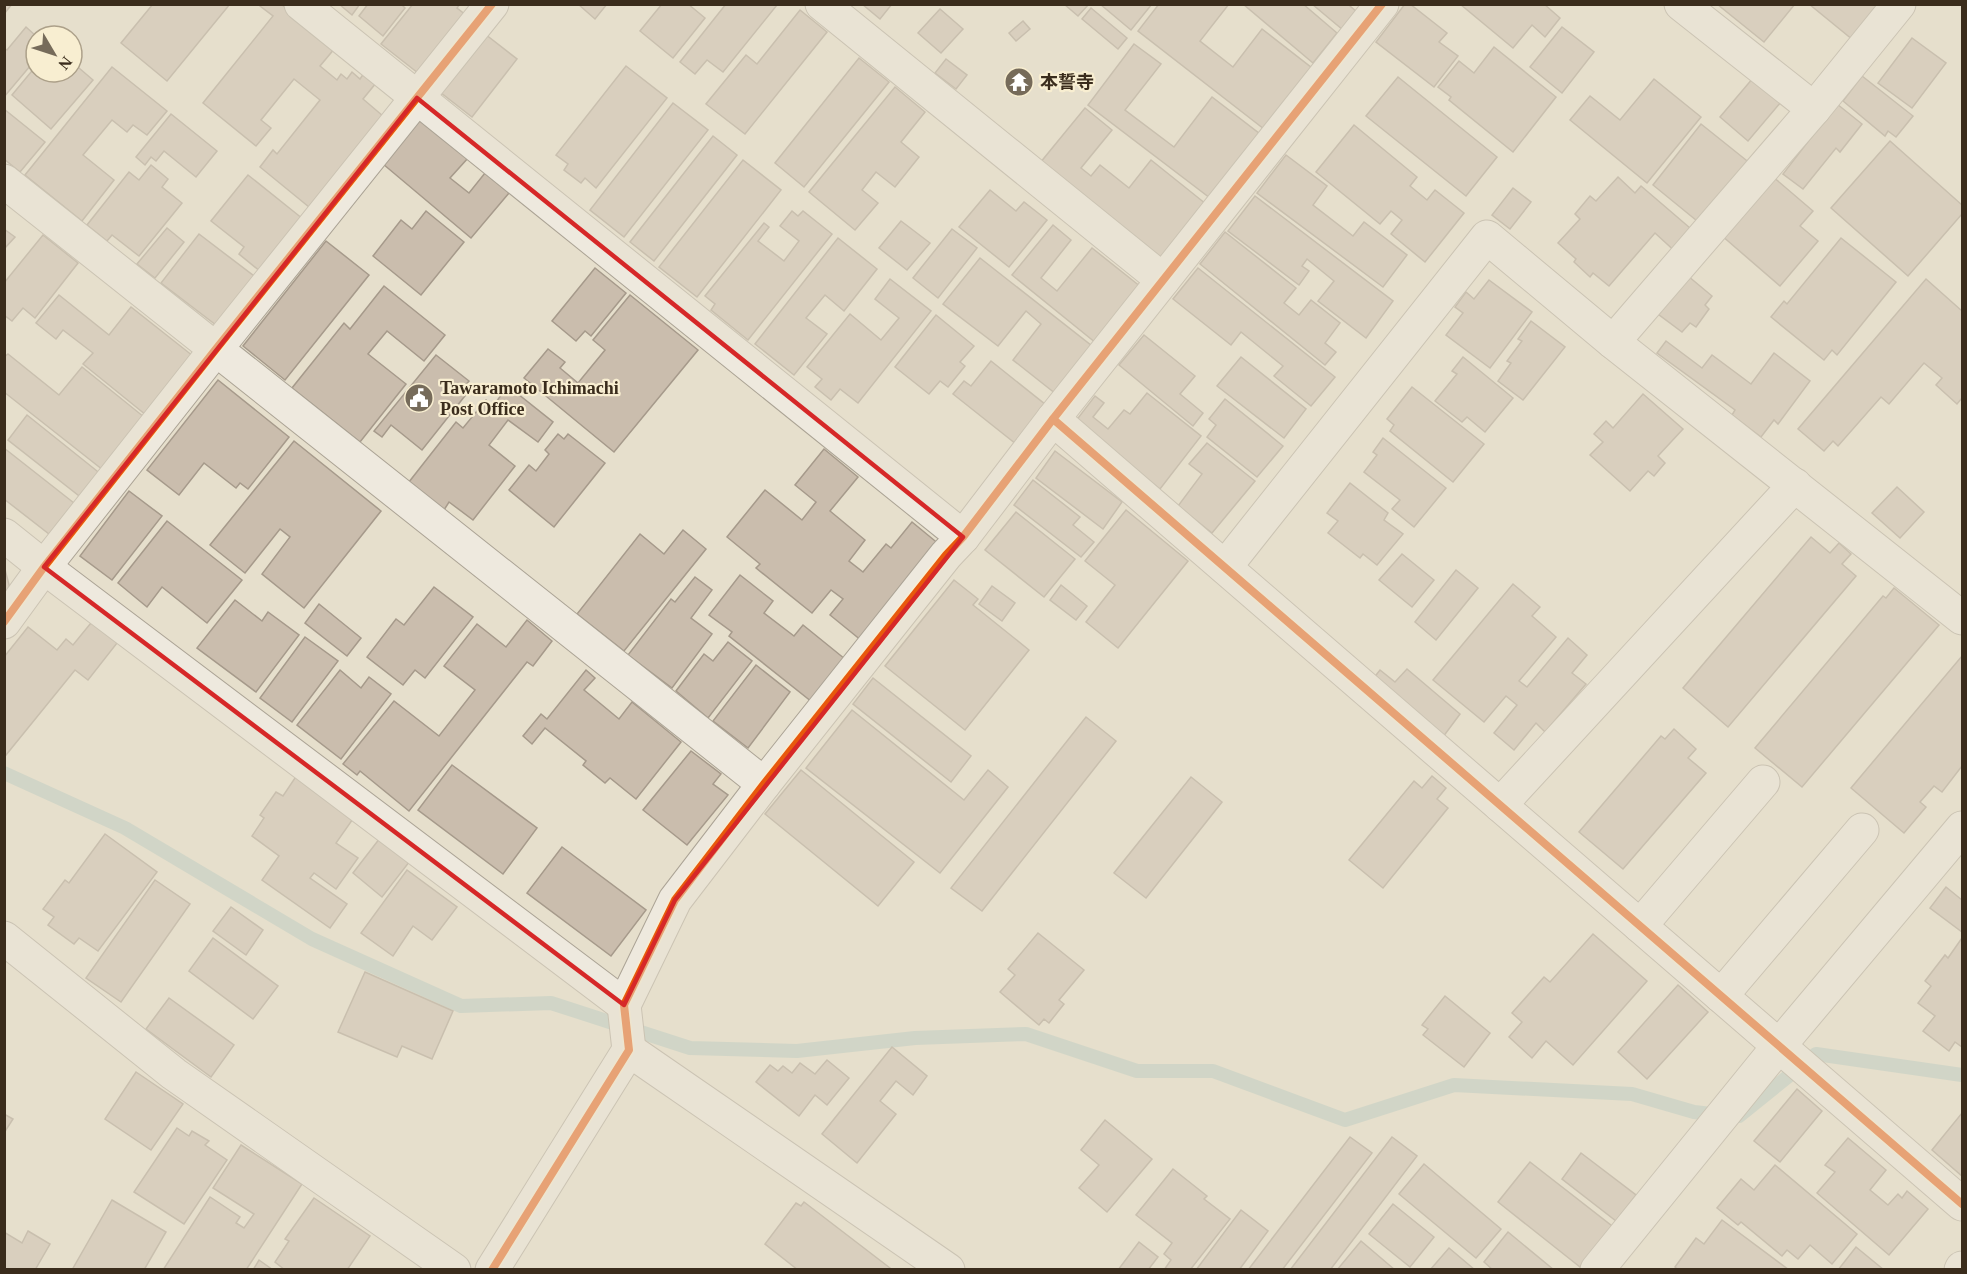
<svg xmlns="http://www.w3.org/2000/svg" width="1967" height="1274" font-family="'Times New Roman','Noto Sans JP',serif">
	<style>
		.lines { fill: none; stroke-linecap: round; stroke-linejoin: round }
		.stream { stroke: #b8cbc0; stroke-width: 14 }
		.building { fill: #cabdad; stroke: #a69a8b; stroke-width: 1.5 }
		.minor-casing { stroke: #aba395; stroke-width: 35 }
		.minor { stroke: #eee9de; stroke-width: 33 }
		.cycleway-casing { stroke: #f8eed1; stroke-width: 11 }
		.cycleway { stroke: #e8590c; stroke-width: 8 }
		.marked { fill: none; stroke: #d62828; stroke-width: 4.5; stroke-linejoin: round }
		.labels { text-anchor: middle; stroke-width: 4.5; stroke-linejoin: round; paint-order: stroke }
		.poi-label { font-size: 18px; font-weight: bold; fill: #3a2c1c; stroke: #f8eed1; text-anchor: start }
	</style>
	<rect width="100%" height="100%" fill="#e6dfcc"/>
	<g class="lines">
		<g class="stream">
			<path d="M4,773l121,55 187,111 149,67 90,-3 139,45 107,3 118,-13 111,-4 111,37h76l132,49 109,-35 178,9 62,18 26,3"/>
			<path d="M1739,1116l77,-62 146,21"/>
		</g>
	</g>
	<g class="building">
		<path d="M4,4h8l-8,10z"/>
		<path d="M153,4h77l-63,77 -46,-38z"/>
		<path d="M261,4h20l54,44 -15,18 17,14 4,-6 6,5 5,-7 8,7 4,-6 12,10 -13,16 20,17 -74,91 -49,-40 13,-17 4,4 43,-54 -26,-21 -33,41 10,8 -15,18 -53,-43 70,-87 -13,-10z"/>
		<path d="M339,4h21l-8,11z"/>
		<path d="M368,4h33l4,4 -22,28 -24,-20z"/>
		<path d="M413,4h47l-3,4 9,7 -48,58 -37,-29z"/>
		<path d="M578,4h29l-12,15z"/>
		<path d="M662,4h26l17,14 -32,40 -33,-27z"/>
		<path d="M726,4l51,1 -54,67 -16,-12 -12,14 -15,-12z"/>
		<path d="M862,4h30l-12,15z"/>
		<path d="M1064,4h25l-11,12z"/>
		<path d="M1100,4h52l-21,26z"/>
		<path d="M1159,4h70l-29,37 33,26 29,-38 50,39 -48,61 -126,-98z"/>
		<path d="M1243,4h60l34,29 -24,30z"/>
		<path d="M1312,4h40l-2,2 7,6 -14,18z"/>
		<path d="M1405,4h5l37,29 -8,9 19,14 -24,31 -58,-45z"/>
		<path d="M1460,4h84l16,14 -15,19 -13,-12 -19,23z"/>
		<path d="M1717,4h78l-31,38z"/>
		<path d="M1809,4h68l2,2 -26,34z"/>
		<path d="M1091,8l36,30 -9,11 -36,-30z"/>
		<path d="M940,9l23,20 -22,24 -23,-20z"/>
		<path d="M800,10l27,22 -82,102 -39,-30 40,-49 11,9z"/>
		<path d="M1023,21l7,8 -14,12 -7,-8z"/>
		<path d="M26,27l10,9v23l-32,38v-49l3,2z"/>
		<path d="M1562,27l32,25 -32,41 -32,-26z"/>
		<path d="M485,34l32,25 -45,58 -32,-25z"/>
		<path d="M1912,38l34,25 -34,45 -34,-25z"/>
		<path d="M1134,44l27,20 -36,46 49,37 38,-50 48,37 -50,64 -122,-93z"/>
		<path d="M1494,47l62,50 -43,55 -64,-52 2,-3 -13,-10 21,-26 15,12z"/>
		<path d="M859,58l30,24 -85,105 -29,-24z"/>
		<path d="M946,59l21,16 -11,14 -21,-16z"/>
		<path d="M72,62l21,18 -42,49 -39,-34 24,-29v6h36z"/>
		<path d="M626,66l41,32 -71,90 -11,-10 -4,5 -17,-13 4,-6 -12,-9z"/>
		<path d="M112,67l55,44 -20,24 -14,-10 -6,7 -15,-12 -29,35 31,25 -32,41 -57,-46z"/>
		<path d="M1862,76l51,40 -17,21 -8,-6 -3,5 -42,-35z"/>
		<path d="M1398,77l99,80 -31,39 -100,-80z"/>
		<path d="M1753,78l28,24 -33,39 -28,-24z"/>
		<path d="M1654,79l47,38 -54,66 -77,-63 20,-24 30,24z"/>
		<path d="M895,87l30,25 -24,30 18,15 -24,30 -19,-15 -14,18 16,13 -23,27 -46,-38z"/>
		<path d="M673,103l35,27 -84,107 -34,-27z"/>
		<path d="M1837,104l25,20 -22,28 -4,-4 -33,41 -20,-15z"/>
		<path d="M1085,108l27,22 -31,38 10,8 9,-11 29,23 22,-28 55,44 -44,56 -122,-97z"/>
		<path d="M4,109l41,33 -25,30 -16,-13z"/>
		<path d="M171,114l46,37 -21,26 -32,-26 -8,10 -5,-4 -6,8 -9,-8z"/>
		<path d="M420,118l48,40 -18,20 19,15 16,-20 24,20 -38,45 -88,-74z"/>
		<path d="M1701,124l50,40 -49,61 -49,-40z"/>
		<path d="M1354,125l63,52 -7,9 17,14 8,-10 29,23 -39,49 -34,-28 11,-14 -11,-9 -11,13 -64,-52z"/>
		<path d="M713,136l24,19 -83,106 -24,-19z"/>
		<path d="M1890,141l72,64v9l-54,62 -77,-68z"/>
		<path d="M1286,155l41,31 -14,19 40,31 11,-14 43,33 -24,32 -126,-94z"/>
		<path d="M743,160l38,30 -84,107 -38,-30z"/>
		<path d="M151,165l17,14 -6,8 20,16 -43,53 -27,-21 -5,6 -20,-16 42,-53 10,8z"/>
		<path d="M248,175l55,44 -42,53 -22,-18 5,-7 -33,-26z"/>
		<path d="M1772,176l41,35 -13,15 18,15 -38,45 -59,-51z"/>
		<path d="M1618,177l17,16 6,-7 56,48 -18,21 -24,-22 -46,53 -16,-13 -3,4 -16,-15 2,-3 -18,-16 22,-24 -5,-5 15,-18 6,5z"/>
		<path d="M1513,188l18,14 -21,27 -18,-14z"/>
		<path d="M990,190l26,21 8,-9 23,18 -38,47 -50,-40z"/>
		<path d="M1255,196l138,105 -27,37 -48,-37 16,-20 -27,-22 -5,7 7,5 -10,14 -71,-54z"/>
		<path d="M426,211l38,31 -43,53 -48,-39 28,-36 11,9z"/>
		<path d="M792,211l6,5 5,-5 29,23 -84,106 -37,-30 4,-6 -10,-8 59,-73 5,4 -11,14 26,20 15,-20 -19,-15z"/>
		<path d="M901,221l29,22 -23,27 -28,-22z"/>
		<path d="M1053,225l18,15 -30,38 16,13 35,-43 49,39 -45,56 -84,-68z"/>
		<path d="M167,228l17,14 -29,36 -18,-14z"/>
		<path d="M4,229l11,8 -11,12z"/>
		<path d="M952,229l25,19 -39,50 -25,-20z"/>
		<path d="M1225,232l71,56 -12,15 15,12 12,-15 29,23 -15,20 11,9 -11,13 -125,-101z"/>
		<path d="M199,234l55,42 -38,49 -55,-42z"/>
		<path d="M43,235l35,28 -43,55 -12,-10 -11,13 -8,-6v-32z"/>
		<path d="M838,238l39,31 -33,42 -19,-16 -19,23 21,16 -33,41 -39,-31z"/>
		<path d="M1841,238l55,44 -59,73 -5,-5 -8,10 -53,-43 13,-16 3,3z"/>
		<path d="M326,241l43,34 -84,105 -42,-34z"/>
		<path d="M980,258l112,88 -36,48 -43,-34 28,-36 -15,-13 -28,35 -55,-42z"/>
		<path d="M595,268l31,25 -35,43 -6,-5 -9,10 -24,-20z"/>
		<path d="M1198,268l137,109 -24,29 -37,-30 9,-10 -42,-34 -10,13 -58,-46z"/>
		<path d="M1688,276l24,20 -7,9 4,4 -13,18 -6,-4 -8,9 -24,-18z"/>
		<path d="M890,279l41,32 -73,92 -18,-14 -9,11 -16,-13 7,-8 -15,-12 43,-53 31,26 18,-22 -24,-19z"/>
		<path d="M1926,279l36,32v87l-5,6 -21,-19 6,-7 -18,-15 -35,41 -8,-7 -43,49 -5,-5 -9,10 -26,-22z"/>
		<path d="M1489,280l43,32 -42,56 -44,-33 17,-22 -8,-6 11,-15 8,7z"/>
		<path d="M384,286l61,49 -21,26 -37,-30 -19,23 38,30 -46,58 -68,-54 52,-65 6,6z"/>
		<path d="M59,295l50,40 22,-28 62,49 -47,59 -63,-51 10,-11 -30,-23 -7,9 -20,-16z"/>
		<path d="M630,295l68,55 -84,102 -90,-74 24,-29 17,13 -5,6 18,15 27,-33 -12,-10z"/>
		<path d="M936,315l38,31 -14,16 5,4 -17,21 -8,-6 -11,13 -34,-27z"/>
		<path d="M1531,321l34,26 -42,53 -25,-19 13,-18 -4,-2 15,-20 -4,-2z"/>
		<path d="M1144,335l51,41 -15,18 23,19 -10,13 -74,-61z"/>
		<path d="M1666,341l36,27 10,-13 39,29 23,-31 36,28 -32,43 -4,-4 -13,17 -29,-22 3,-5 -78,-57z"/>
		<path d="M8,354l51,41 23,-28 62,50 -41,53 -99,-78v-35z"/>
		<path d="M436,355l33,26 -6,7 5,4 -46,58 -31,-25 -9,12 -8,-6z"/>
		<path d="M1241,357l65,52 -22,29 -67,-52z"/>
		<path d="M1463,357l50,41 -28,34 -18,-15 -5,5 -27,-21 22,-27 -5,-3z"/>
		<path d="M991,361l55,44 -30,39 -63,-50 11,-13 7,5z"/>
		<path d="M218,380l71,57 -41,52 -8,-6 -4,5 -32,-25 -25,32 -32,-25z"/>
		<path d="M508,386l45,36 -15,20 -30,-22 -19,25 26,21 -42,54 -24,-18 -5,8 -35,-28 47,-60 7,6 23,-28 7,6z"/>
		<path d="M1412,387l72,57 -31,38 -63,-51 4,-6 -7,-6z"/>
		<path d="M1147,393l54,43 -41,53 -85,-67 20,-26 9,7 -11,14 15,12 16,-19 6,4z"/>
		<path d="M1643,394l40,35 -25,27 7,7 -11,13 -6,-5 -18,20 -40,-36 13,-13 -9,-8 12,-13 7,7z"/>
		<path d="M1225,399l58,47 -26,31 -50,-40 9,-12 -7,-6z"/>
		<path d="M27,415l75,60 -19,24 -75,-59z"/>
		<path d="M558,434l6,5 4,-5 37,29 -51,64 -45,-37 20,-25 7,6 13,-17 -4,-4z"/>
		<path d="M1383,438l63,50 -32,39 -22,-18 8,-9 -36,-28 13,-17 -4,-3z"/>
		<path d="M294,441l87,70 -77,97 -42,-34 28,-37 -10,-8 -35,44 -35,-28z"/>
		<path d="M1207,443l48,38 -43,52 -34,-27 24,-32 -13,-10z"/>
		<path d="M4,448l70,55 -25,31 -45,-35z"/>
		<path d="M824,449l34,28 -28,34 35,29 -16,21 14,11 23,-28 5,4 21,-26 28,23 -78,96 -32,-26 13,-16 -12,-9 -19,23 -56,-45 4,-4 -33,-27 38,-47 37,30 14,-18 -21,-17z"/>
		<path d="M1055,451l67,51 -19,27 -67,-51z"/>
		<path d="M1033,480l47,37 -7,8 21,17 -13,15 -67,-52z"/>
		<path d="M1350,483l38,30 -4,7 19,14 -26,31 -14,-11 -3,4 -32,-25 10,-12 -11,-8z"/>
		<path d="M1897,487l27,25 -24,26 -28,-25z"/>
		<path d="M129,491l33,25 -50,64 -32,-24z"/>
		<path d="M1126,510l62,51 -70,87 -32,-26 29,-37 -30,-24z"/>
		<path d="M1016,512l59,47 -31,38 -59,-47z"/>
		<path d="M167,521l75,59 -35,43 -45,-36 -15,20 -29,-24z"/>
		<path d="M683,530l23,19 -82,102 -47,-37 63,-80 24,20z"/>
		<path d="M1811,537l19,16 9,-10 12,11 -9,10 14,12 -128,151 -45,-39z"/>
		<path d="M1402,554l32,26 -22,27 -33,-27z"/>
		<path d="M4,566l7,26 -7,8z"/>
		<path d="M1456,570l22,18 -42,52 -21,-18z"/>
		<path d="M740,575l33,26 -9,12 30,23 9,-11 42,34 -33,43 -83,-66 3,-4 -23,-17z"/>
		<path d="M695,577l17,13 -21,28 21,16 -40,54 -44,-33 43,-56 4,3z"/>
		<path d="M954,580l24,19 -5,6 56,45 -64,80 -80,-64z"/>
		<path d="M1513,584l27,23 -8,9 24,21 -37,44 8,6 41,-49 19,17 -15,18 14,11 -41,48 -9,-9 -22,27 -20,-17 23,-28 -11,-9 -22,26 -51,-42z"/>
		<path d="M1061,585l26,21 -11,14 -26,-20z"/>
		<path d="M992,586l23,17 -13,18 -23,-17z"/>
		<path d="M434,587l39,30 -48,61 -10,-8 -12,15 -36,-28 29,-38 8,6z"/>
		<path d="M1894,588l45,37 -137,162 -47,-39 128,-152 3,2z"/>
		<path d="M235,600l27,21 6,-9 31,23 -43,57 -59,-44z"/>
		<path d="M319,604l42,34 -14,18 -42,-33z"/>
		<path d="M95,618l26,20 -33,42 -13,-10 -69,85 -2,-1v-97l24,-30 29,23 9,-11 7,6z"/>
		<path d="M527,620l25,21 -19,25 -6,-4 -118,149 -49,-40 -3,4 -14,-11 51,-63 45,35 36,-46 -31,-24 33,-42 29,23z"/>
		<path d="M305,637l33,24 -46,61 -32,-24z"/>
		<path d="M728,642l24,19 -44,57 -32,-27 28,-37 9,7z"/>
		<path d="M1962,656v110l-20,26 -8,-6 -14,16 6,5 -22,26 -53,-45z"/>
		<path d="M756,665l34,27 -42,56 -35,-27z"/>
		<path d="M1407,669l53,45 -17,23 -70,-58 7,-9 15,12z"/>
		<path d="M340,670l21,18 8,-11 22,17 -50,65 -44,-34z"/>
		<path d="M586,670l9,8 -11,12 35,29 13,-17 49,40 -45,57 -26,-21 -5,5 -22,-18 3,-4 -41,-33 -13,16 -9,-8 18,-22 6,5z"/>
		<path d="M873,678l98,78 -20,26 -98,-78z"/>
		<path d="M852,710l112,90 24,-30 20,17 -68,86 -134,-105z"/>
		<path d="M1086,717l30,24 -134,170 -31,-23z"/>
		<path d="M1674,729l22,20 -8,9 18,15 -83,96 -44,-37 82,-96 4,3z"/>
		<path d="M691,751l30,23 -8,10 15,11 -41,50 -44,-35z"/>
		<path d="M452,765l85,63 -34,46 -85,-64z"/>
		<path d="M801,770l113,92 -36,44 -113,-92z"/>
		<path d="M297,775l58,41 -19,27 22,15 -22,31 -22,-16 -4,5 37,26 -17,24 -68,-48 17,-24 -27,-20 12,-18 -4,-3 16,-23 7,4z"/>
		<path d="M1432,776l14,12 -9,11 11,9 -65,80 -34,-28 65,-79 8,7z"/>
		<path d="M1191,777l31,25 -76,96 -32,-25z"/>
		<path d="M105,834l52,38 -59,79 -19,-13 -5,6 -26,-19 6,-8 -11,-8 22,-29 4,3z"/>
		<path d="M380,838l30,23 -28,36 -29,-24z"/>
		<path d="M562,847l84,63 -35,46 -84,-63z"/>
		<path d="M407,870l50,37 -25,33 -19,-14 -20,30 -32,-23z"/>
		<path d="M155,880l35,24 -69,98 -35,-24z"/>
		<path d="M1946,887l16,13v32l-32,-24z"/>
		<path d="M231,907l32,23 -17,25 -33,-24z"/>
		<path d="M1038,933l46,37 -25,30 5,4 -15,19 -5,-4 -5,6 -39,-33 15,-17 -7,-6z"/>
		<path d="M1593,934l54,47 -74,84 -27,-24 -14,17 -23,-21 13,-15 -10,-9 32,-36 6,5z"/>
		<path d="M213,938l65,48 -25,33 -64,-48z"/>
		<path d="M1962,938v109l-7,-5 -6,9 -26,-20 12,-15 -17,-13 13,-17 -6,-5 20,-26 3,3z"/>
		<path d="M365,972l88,39 -21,48 -30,-13 -5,11 -59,-25z"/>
		<path d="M1678,985l30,27 -61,67 -29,-27z"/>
		<path d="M1445,996l45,37 -26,34 -41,-32 5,-6 -6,-4z"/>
		<path d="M169,998l65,47 -23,32 -65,-48z"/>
		<path d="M892,1047l35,29 -14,19 -17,-14 -16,20 16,13 -39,49 -35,-29z"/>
		<path d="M827,1060l22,18 -22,27 -12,-10 -16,21 -43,-34 14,-17 8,6 5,-5 9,7 8,-10 15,11z"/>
		<path d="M136,1072l47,32 -32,46 -46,-31z"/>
		<path d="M1797,1089l25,22 -42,51 -26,-21z"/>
		<path d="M1962,1113v63l-30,-26z"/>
		<path d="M4,1114l9,5 -9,14z"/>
		<path d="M1105,1120l47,39 -45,53 -28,-24 20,-23 -18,-15z"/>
		<path d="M177,1128l12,8 3,-5 17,10 -4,4 22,15 -43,64 -50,-32z"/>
		<path d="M1350,1137l22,16 -90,117h-34z"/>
		<path d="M1392,1137l25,19 -87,114h-40z"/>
		<path d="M1848,1138l38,32 -16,20 18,15 10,-11 4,4 5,-7 21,18 -39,46 -72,-62 18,-21 -10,-7z"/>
		<path d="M241,1145l61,39 -56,86h-83l47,-73 30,20 -4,6 8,5 10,-14 -41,-26z"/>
		<path d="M1581,1153l55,42 -20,26 -54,-42z"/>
		<path d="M1530,1162l82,64 -32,41 -82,-65z"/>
		<path d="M1424,1164l77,65 -25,29 -77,-64z"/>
		<path d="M1775,1165l82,69 -25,30 -22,-19 -12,14 -11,-9 -5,6 -41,-34 -3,3 -21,-17 24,-29 13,11z"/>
		<path d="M1173,1169l34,27 -3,3 26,20 -40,51h-26l7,-10 -7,-6 8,-11 -36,-28z"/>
		<path d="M314,1198l56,38 -23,34h-62l-10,-8 14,-21 -4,-2z"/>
		<path d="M112,1200l54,32 -22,38h-72z"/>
		<path d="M804,1202l86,66 -2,2h-90l-33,-26 31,-41 5,3z"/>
		<path d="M1393,1204l41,33 -24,30 -41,-33z"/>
		<path d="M1241,1210l27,21 -29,39h-43z"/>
		<path d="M1722,1220l67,50h-111l-3,-3 21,-29 8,6z"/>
		<path d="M28,1231l22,13 -15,26h-31v-38l18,11z"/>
		<path d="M1508,1232l46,38h-61l-9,-8z"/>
		<path d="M1361,1241l34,29h-58z"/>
		<path d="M1139,1242l19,15 -10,13h-30z"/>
		<path d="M1856,1247l28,23h-46z"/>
		<path d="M1449,1248l26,22h-45z"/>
		<path d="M259,1260l14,10h-20z"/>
	</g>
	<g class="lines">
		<g class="minor-casing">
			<g id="minor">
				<path d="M301,4l662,533"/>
				<path d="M822,4l341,276"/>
				<path d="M1814,109l85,-105"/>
				<path d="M4,181l760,603"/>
				<path d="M1613,342l201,-233 -133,-105"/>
				<path d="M1053,419l909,785"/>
				<path d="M4,535l40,32 580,438"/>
				<path d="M1225,567l262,-330 126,105 349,276"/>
				<path d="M4,622l40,-55 172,-218 276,-345"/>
				<path d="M1500,805l295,-320"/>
				<path d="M1640,926l123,-144"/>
				<path d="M4,938l170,136 280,196"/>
				<path d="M1721,996l141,-166"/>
				<path d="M629,1050l319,220"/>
				<path d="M492,1270l137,-220 -5,-45 51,-105 89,-116 182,-229 17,-18 90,-118 329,-415"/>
				<path d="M1597,1270l181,-223 184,-219"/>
				<path d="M1961,1270l1,-2"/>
			</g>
		</g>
		<use href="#minor" class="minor"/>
		<g class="cycleway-casing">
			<g id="cycleway">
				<path d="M1053,419l909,785"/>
				<path d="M4,622l40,-55 172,-218 276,-345"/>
				<path d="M492,1270l137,-220 -5,-45 51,-105 89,-116 182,-229 17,-18 90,-118 329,-415"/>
			</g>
		</g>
		<use href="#cycleway" class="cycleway"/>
	</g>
	<path d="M0 0H1967V1274H0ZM417,98l546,439 -288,363 -51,105 -580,-438z" fill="#e6dfcc" fill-opacity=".55" fill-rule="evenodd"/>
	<path class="marked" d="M417,98l546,439 -288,363 -51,105 -580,-438z"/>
	<defs>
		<g id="temple-disc" transform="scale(1.5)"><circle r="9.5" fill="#766b5a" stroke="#f8eed1"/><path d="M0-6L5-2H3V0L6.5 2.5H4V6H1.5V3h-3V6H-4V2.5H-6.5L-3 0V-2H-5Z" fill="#fff"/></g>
		<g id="civic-disc" transform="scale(1.5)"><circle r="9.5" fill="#766b5a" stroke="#f8eed1"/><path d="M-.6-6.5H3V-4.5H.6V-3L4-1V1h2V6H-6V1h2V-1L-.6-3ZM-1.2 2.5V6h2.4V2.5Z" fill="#fff"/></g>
	</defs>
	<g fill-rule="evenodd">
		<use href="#temple-disc" x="1019" y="82"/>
		<use href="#civic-disc" x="419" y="398"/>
	</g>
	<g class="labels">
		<g class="poi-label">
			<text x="1040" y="88">本誓寺</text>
			<text x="440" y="394">Tawaramoto Ichimachi<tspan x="440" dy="21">Post Office</tspan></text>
		</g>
	</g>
	<rect width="1967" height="1274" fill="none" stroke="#3a2c1c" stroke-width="12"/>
	<g transform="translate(54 54) rotate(129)"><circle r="28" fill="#f8eed1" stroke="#aca089" stroke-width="1.5"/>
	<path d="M0-4.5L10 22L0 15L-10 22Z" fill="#766b5a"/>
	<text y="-9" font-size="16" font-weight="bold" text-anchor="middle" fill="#3a2c1c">N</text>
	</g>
</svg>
